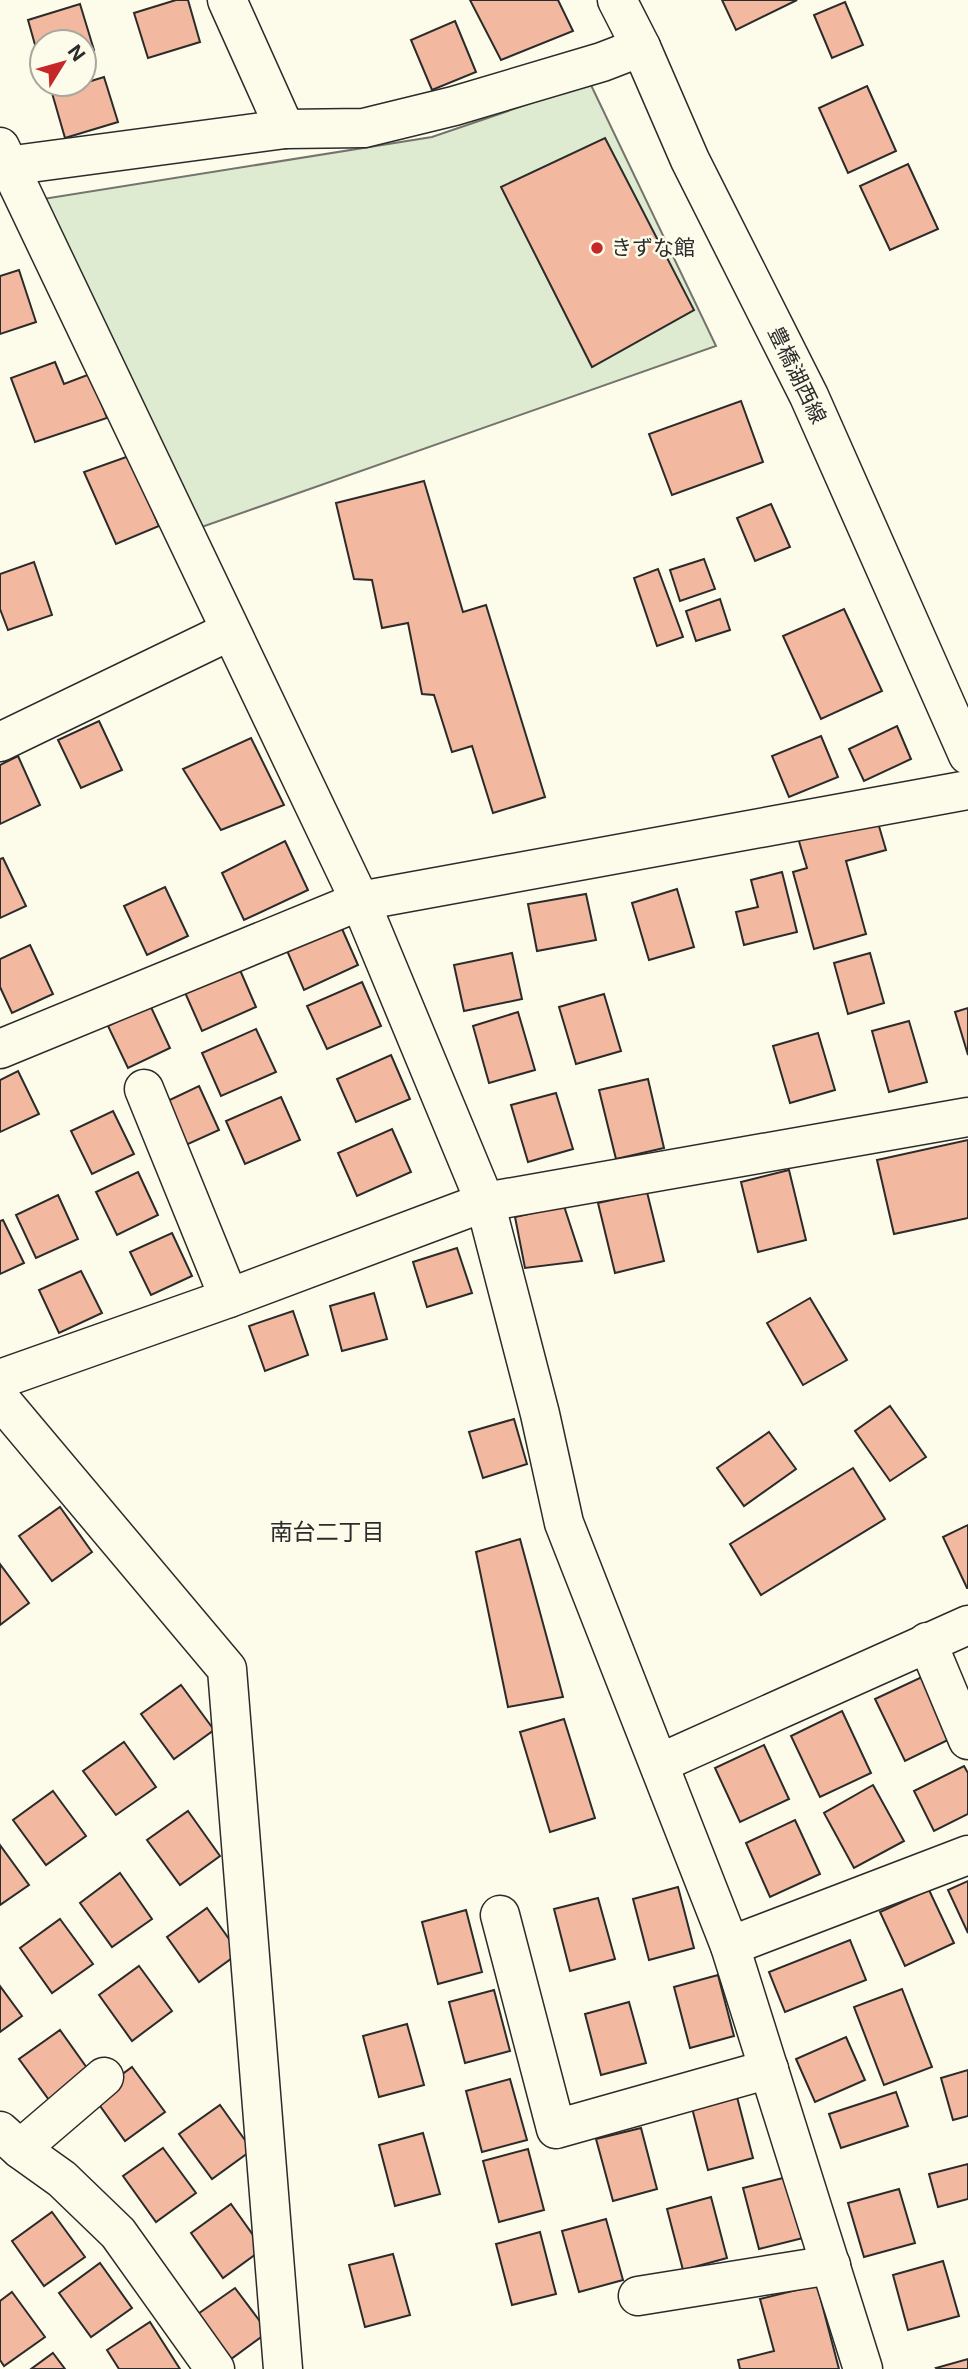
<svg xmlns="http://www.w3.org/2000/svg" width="968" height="2369" font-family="Inter,'Noto Sans JP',sans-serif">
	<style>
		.green { fill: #deebd1; stroke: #74746e; stroke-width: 2 }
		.building { fill: #f2b8a0; stroke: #2b2b2b; stroke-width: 2 }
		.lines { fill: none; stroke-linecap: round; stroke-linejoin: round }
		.minor-casing { stroke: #2b2b2b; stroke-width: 41 }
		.primary-casing { stroke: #2b2b2b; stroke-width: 41 }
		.minor { stroke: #fdfbea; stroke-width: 38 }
		.primary { stroke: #fdfbea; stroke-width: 38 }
		.poi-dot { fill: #c62828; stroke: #fdfbea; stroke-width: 2.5 }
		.labels { text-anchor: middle; stroke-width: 5; stroke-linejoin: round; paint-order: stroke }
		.poi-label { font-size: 21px; fill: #2b2b2b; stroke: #fdfbea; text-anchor: start }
		.street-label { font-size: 21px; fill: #2b2b2b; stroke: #fdfbea }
		.neighbourhood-label { font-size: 23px; fill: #2b2b2b; stroke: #fdfbea }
	</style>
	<rect width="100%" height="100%" fill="#fdfbea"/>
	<path class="green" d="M590,83l126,263 -520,183 -153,-330 389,-62z"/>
	<g class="building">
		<path d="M176,0h12l12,42 -52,16 -14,-45z"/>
		<path d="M470,0h88l15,31 -72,29z"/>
		<path d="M722,0h75l-61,30z"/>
		<path d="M845,2l18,43 -31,13 -18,-43z"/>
		<path d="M80,4l14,46 -10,3v-11h-42l-1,24 -13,-46z"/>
		<path d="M455,21l21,51 -44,18 -21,-50z"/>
		<path d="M104,77l14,45 -53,16 -13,-45z"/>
		<path d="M867,86l29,65 -48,22 -29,-65z"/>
		<path d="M605,138l89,172 -102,57 -91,-180z"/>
		<path d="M908,164l30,65 -48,21 -30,-64z"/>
		<path d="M19,270l17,52 -36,12v-58z"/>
		<path d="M55,362l9,22 26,-10 17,44 -72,24 -24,-64z"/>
		<path d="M741,401l22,61 -91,33 -23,-61z"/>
		<path d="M129,456l30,70 -43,18 -32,-72z"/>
		<path d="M424,481l39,131 23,-7 59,192 -52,16 -21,-67 -20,6 -18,-57 -12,-1 -14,-71 -26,5 -10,-48 -18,-1 -18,-76z"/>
		<path d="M771,504l19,43 -35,14 -18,-43z"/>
		<path d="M704,559l11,30 -35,12 -10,-31z"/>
		<path d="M34,562l18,53 -44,15 -8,-21v-35z"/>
		<path d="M658,569l25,68 -26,9 -23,-68z"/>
		<path d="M720,599l10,31 -34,11 -10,-30z"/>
		<path d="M844,609l38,82 -61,28 -38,-83z"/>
		<path d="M99,721l23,49 -41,18 -23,-48z"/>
		<path d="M897,726l14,33 -47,22 -15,-32z"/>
		<path d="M821,736l17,41 -49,20 -17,-41z"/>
		<path d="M251,738l33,67 -63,25 -38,-61z"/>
		<path d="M18,756l22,49 -40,19v-59z"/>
		<path d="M876,816l10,34 -40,11 20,73 -52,15 -21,-77 14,-4 -9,-30z"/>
		<path d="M285,841l23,49 -64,30 -22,-47z"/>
		<path d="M3,858l23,48 -26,12v-59z"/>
		<path d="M782,872l15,60 -53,13 -8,-33 22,-5 -7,-27z"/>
		<path d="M165,887l23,49 -41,19 -23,-49z"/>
		<path d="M677,889l17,58 -45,13 -17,-57z"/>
		<path d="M586,894l10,46 -59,11 -9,-47z"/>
		<path d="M339,922l19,43 -54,25 -19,-44z"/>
		<path d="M30,945l23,49 -41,19 -12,-26v-28z"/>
		<path d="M512,953l10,46 -58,12 -10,-46z"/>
		<path d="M870,953l14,50 -36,11 -14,-51z"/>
		<path d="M237,963l19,44 -54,24 -19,-43z"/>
		<path d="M362,982l19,44 -54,23 -20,-43z"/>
		<path d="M604,994l17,57 -45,13 -17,-57z"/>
		<path d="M150,1005l20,43 -42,20 -20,-42z"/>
		<path d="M968,1008v47l-13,-43z"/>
		<path d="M518,1012l17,58 -46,13 -16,-57z"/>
		<path d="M909,1021l18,61 -38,10 -17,-61z"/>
		<path d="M256,1029l20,43 -55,24 -19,-43z"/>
		<path d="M818,1033l17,57 -45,13 -17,-57z"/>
		<path d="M391,1055l19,44 -54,23 -19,-43z"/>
		<path d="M18,1071l21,43 -39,18v-52z"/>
		<path d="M648,1079l16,69 -48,11 -17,-69z"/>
		<path d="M199,1086l20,44 -42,19 -20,-43z"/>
		<path d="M556,1093l17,56 -45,13 -17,-57z"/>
		<path d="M281,1097l19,43 -55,24 -19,-43z"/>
		<path d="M113,1111l21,43 -42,20 -21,-43z"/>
		<path d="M392,1129l19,43 -54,24 -19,-43z"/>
		<path d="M968,1140v78l-74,16 -17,-74z"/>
		<path d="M789,1170l17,70 -48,12 -17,-70z"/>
		<path d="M138,1172l20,43 -41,20 -21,-43z"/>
		<path d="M647,1192l17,69 -49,12 -17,-70z"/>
		<path d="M58,1195l20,44 -42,19 -20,-43z"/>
		<path d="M564,1206l18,55 -57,7 -10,-51z"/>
		<path d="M3,1220l21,43 -24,11v-53z"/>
		<path d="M172,1233l20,43 -41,19 -21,-43z"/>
		<path d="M457,1248l15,45 -45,14 -14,-45z"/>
		<path d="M81,1271l21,42 -43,20 -20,-43z"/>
		<path d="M374,1293l13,46 -45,12 -12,-45z"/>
		<path d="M810,1298l37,62 -44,25 -36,-62z"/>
		<path d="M293,1311l15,44 -43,16 -16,-45z"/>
		<path d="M890,1406l36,51 -36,24 -35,-50z"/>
		<path d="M514,1419l13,45 -44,14 -14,-46z"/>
		<path d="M769,1432l27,37 -52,37 -27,-38z"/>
		<path d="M853,1468l32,51 -124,76 -31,-51z"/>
		<path d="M60,1507l32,45 -40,29 -33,-45z"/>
		<path d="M968,1525v63h-1l-24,-51z"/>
		<path d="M520,1539l43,158 -55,10 -32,-155z"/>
		<path d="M0,1564l29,39 -29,22z"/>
		<path d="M924,1676l30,61 -49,24 -30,-62z"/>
		<path d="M181,1685l33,45 -40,29 -33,-45z"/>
		<path d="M842,1711l29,62 -51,24 -29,-61z"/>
		<path d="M564,1719l31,99 -45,14 -30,-100z"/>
		<path d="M124,1742l32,45 -40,28 -33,-44z"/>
		<path d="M764,1745l25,54 -49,23 -25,-54z"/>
		<path d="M964,1766l4,7v41l-34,17 -20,-40z"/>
		<path d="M873,1785l31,56 -50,27 -30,-55z"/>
		<path d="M53,1791l33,45 -40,29 -33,-45z"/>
		<path d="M188,1811l32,45 -40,29 -33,-45z"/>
		<path d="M795,1820l25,54 -50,23 -24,-54z"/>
		<path d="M0,1845l29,40 -29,20z"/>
		<path d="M120,1873l32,46 -40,28 -32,-44z"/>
		<path d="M968,1881v52l-20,-43z"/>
		<path d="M678,1887l16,61 -45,12 -16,-61z"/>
		<path d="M929,1890l25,53 -49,23 -25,-54z"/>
		<path d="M598,1898l17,61 -45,12 -16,-62z"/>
		<path d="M207,1908l32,45 -40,29 -32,-45z"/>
		<path d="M466,1910l16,62 -44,12 -16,-62z"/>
		<path d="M60,1919l33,45 -41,29 -32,-45z"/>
		<path d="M850,1940l16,40 -81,32 -16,-40z"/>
		<path d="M139,1966l33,45 -40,30 -33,-46z"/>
		<path d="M718,1975l16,61 -44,12 -16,-61z"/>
		<path d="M0,1986l22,30 -22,16z"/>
		<path d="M902,1989l30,78 -48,18 -30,-78z"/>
		<path d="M494,1990l16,61 -45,12 -16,-61z"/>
		<path d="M629,2002l17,61 -45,12 -16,-61z"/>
		<path d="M407,2024l17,61 -45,12 -16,-61z"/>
		<path d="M60,2030l32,45 -40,29 -33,-45z"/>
		<path d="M846,2037l19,43 -50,22 -19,-43z"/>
		<path d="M132,2067l33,45 -40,29 -32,-45z"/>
		<path d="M968,2070v46l-15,4 -12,-42z"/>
		<path d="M510,2079l17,61 -45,12 -16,-61z"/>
		<path d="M896,2092l12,34 -67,22 -12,-34z"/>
		<path d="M737,2097l16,61 -45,12 -16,-62z"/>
		<path d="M220,2105l32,45 -40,29 -33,-45z"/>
		<path d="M641,2128l16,61 -44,12 -17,-62z"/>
		<path d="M423,2133l17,61 -45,12 -16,-61z"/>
		<path d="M163,2148l33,45 -40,29 -33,-46z"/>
		<path d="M528,2149l16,61 -45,12 -16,-61z"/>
		<path d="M968,2164v35l-30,8 -9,-33z"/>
		<path d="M787,2177l16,61 -44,11 -16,-61z"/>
		<path d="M899,2189l16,54 -51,14 -16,-54z"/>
		<path d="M711,2197l16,61 -44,12 -16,-61z"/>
		<path d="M231,2204l32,45 -40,29 -32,-45z"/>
		<path d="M52,2212l33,45 -41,29 -32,-45z"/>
		<path d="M606,2219l17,61 -44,12 -17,-61z"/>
		<path d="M540,2232l16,62 -44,11 -16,-61z"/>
		<path d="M393,2254l17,61 -45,12 -16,-62z"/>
		<path d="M943,2261l16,55 -51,14 -15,-55z"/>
		<path d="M100,2263l32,45 -41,29 -32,-44z"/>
		<path d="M817,2285l22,84h-99l-2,-9 36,-9 -14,-52z"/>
		<path d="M235,2288l33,44 -41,30 -32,-46z"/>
		<path d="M12,2292l33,45 -41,29 -4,-6v-59z"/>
		<path d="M150,2322l30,47h-61l-12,-19z"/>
		<path d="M53,2353l12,16h-34z"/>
		<path d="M968,2359v10h-31l-1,-1z"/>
	</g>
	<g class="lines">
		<g class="minor-casing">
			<g id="minor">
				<path d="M227,0l58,129"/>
				<path d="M0,147l360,754 125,301 55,212 24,109 166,423 133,423"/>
				<path d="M0,167l285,-38 79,-1 90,-22 148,-44 39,-15"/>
				<path d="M0,742l230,-111"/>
				<path d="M0,1049l360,-148 608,-111"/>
				<path d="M144,1089l85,209"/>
				<path d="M0,1379l229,-81 256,-96 483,-85"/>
				<path d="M0,1399l227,270 56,700"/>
				<path d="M927,1642l41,98"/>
				<path d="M660,1763l308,-138"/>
				<path d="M500,1915l56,214 213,-60"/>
				<path d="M730,1946l238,-91"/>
				<path d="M0,2131l20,18 42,30 56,54 97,136"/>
				<path d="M20,2149l84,-72"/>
				<path d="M638,2296l193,-31"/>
			</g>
		</g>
		<g class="primary-casing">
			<path id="primary" d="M617,0l24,47 49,113 119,236 159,359"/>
		</g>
		<use href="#minor" class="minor"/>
		<use href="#primary" class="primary"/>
	</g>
	<circle class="poi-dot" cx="597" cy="248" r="7"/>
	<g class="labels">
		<g class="poi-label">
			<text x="611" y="255">きずな館</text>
		</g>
		<g class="street-label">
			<text transform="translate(797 375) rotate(64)" y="7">豊橋湖西線</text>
		</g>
		<g class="neighbourhood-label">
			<text x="327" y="1540">南台二丁目</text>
		</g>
	</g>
	<g transform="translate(63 63) rotate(53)"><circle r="33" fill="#fdfbea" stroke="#a9a89e" stroke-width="2"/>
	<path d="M0-5L12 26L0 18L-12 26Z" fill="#c62828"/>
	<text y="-10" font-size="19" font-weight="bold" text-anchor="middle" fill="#2b2b2b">N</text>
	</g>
</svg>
